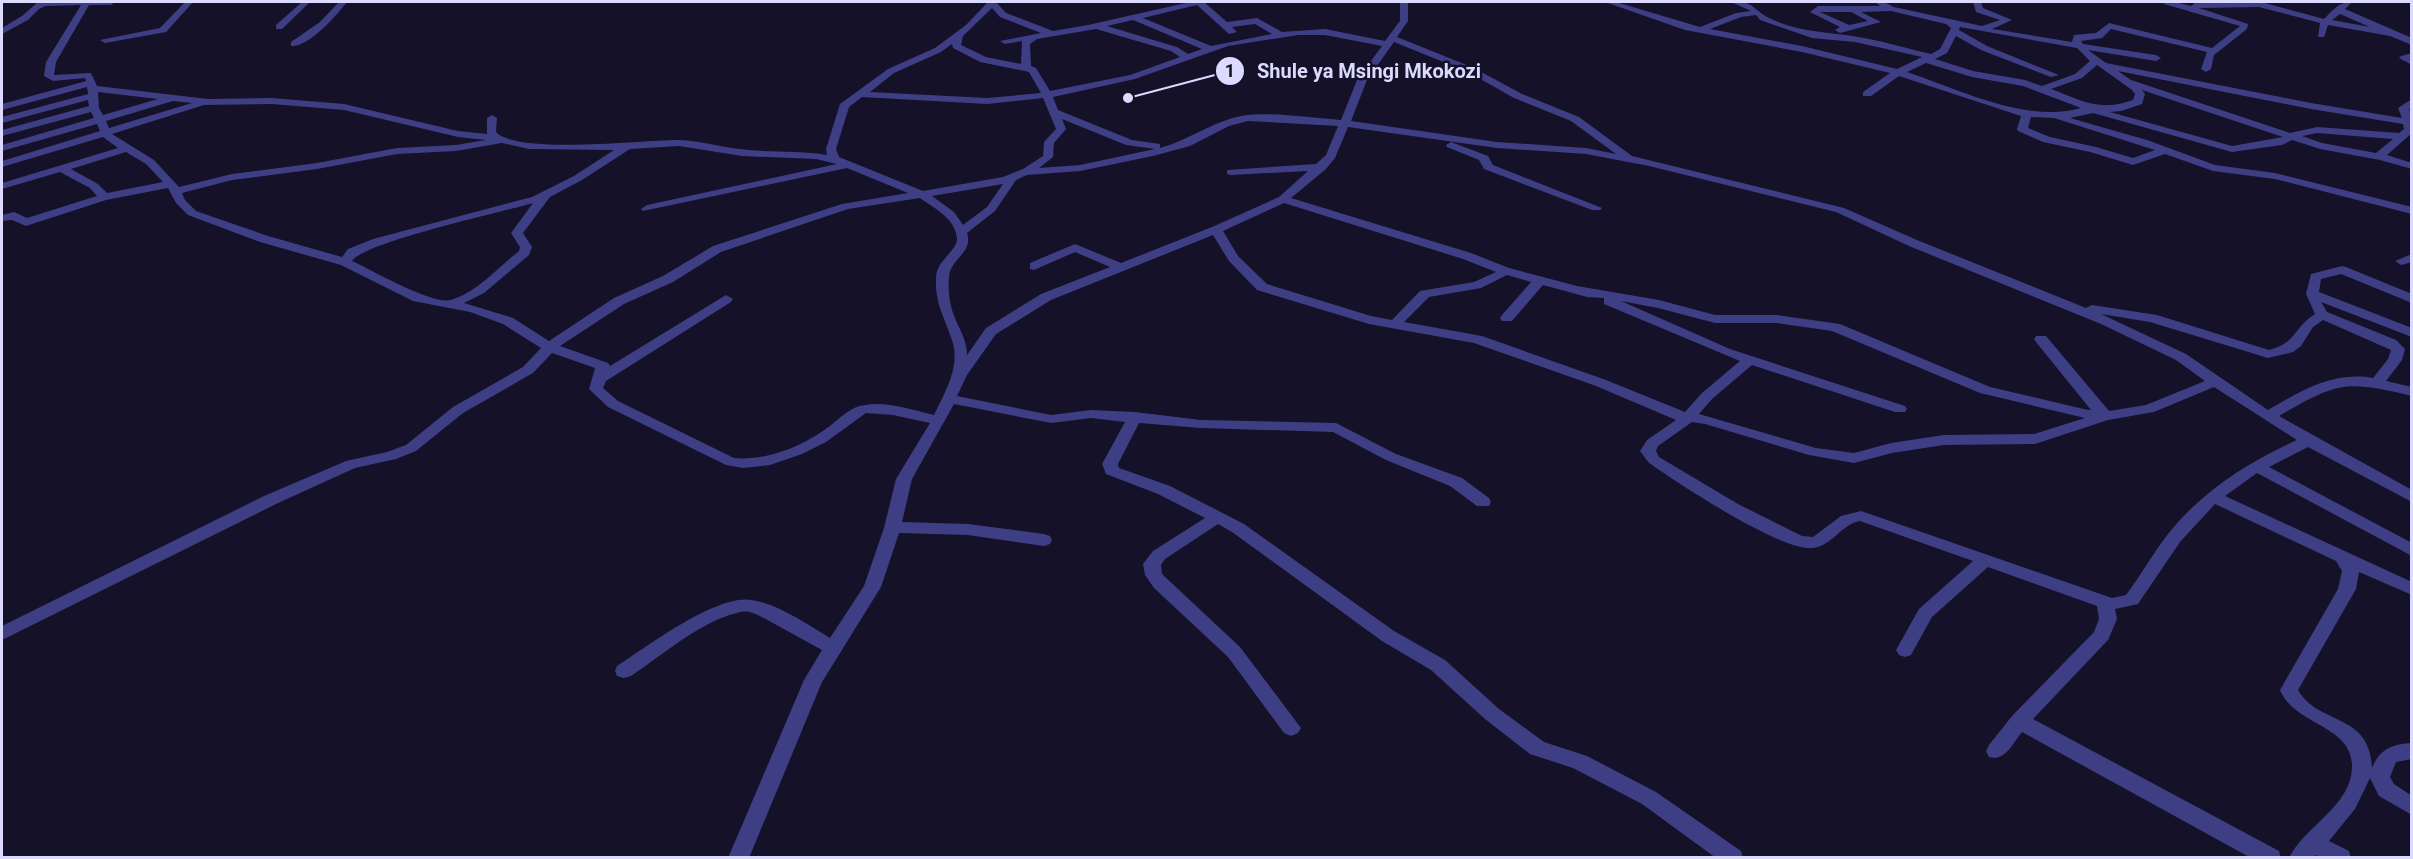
<svg xmlns="http://www.w3.org/2000/svg" width="2413" height="859" font-family="Roboto,sans-serif">
	<style>
		.lines { fill: none; stroke-linecap: round; stroke-linejoin: round }
		.minor { fill: #3e3e85; fill-rule: evenodd }
		.leader { fill: none; stroke: #dcdafe; stroke-width: 2 }
		.callout-dot { fill: #dcdafe; stroke: #141128; stroke-width: 2 }
		.mark-label { font-size: 18px; text-anchor: middle; font-weight: bold; fill: #111 }
		.callout-label { font-size: 20px; text-anchor: middle; font-weight: bold; fill: #dcdafe; stroke: #141128; stroke-width: 5; stroke-linejoin: round; paint-order: stroke }
	</style>
	<rect width="100%" height="100%" fill="#141128"/>
	<g class="lines">
		<g class="minor">
			<path d="M38,2h77l-4,3h-22l-33,57 -2,13 37,-2 6,13 111,13 64,-1 72,6 114,27 29,3v-16l5,-3 5,3 -1,14c22,23 146,8 181,8 21,0 42,7 63,9 29,4 59,1 87,6l-1,-6 14,-45 48,-35 47,-21 31,-23 22,-23h8l10,11 47,18 35,-6 102,-23h14l23,20 30,-4 25,14 43,-3 60,12 15,-20v-19h8v19l-11,16 77,31 48,26 57,23 53,39 212,52 73,32 169,68 6,-3 65,10 112,35c28,-7 24,-22 46,-36l-9,-20 5,-20 31,-8 4,1 66,27v9l-71,-29 -20,5 -2,13 93,36v9l-91,-35 6,10 69,28 9,9 -3,11 -16,21 26,6v9c-67,-16 -74,-14 -133,20l133,74v12l-104,-55 -39,20 143,76v13l-155,-83 -32,23 187,86v13l-53,-23 -3,17 -58,101c21,36 72,22 74,78 8,-19 20,-24 40,-25v16l-16,3 -6,15 4,7 18,12v19l-33,-19 -9,-18 -15,31 -26,32 20,10 2,7h-30l-5,-3 -3,3h-24c15,-32 64,-52 63,-93 -1,-40 -58,-40 -72,-75l58,-101 4,-18 -6,-10 -121,-57 -35,38 -42,62 -23,5 2,10 -9,21 -75,79 246,132 2,7h-30l-229,-126c-9,11 -17,30 -33,25l-3,-6 3,-6 23,-29 82,-84 5,-13 -2,-13 -109,-39 -56,50 -21,38 -6,2 -6,-2 -3,-5 23,-41 54,-48 -113,-40c-19,3 -27,25 -48,27 -32,3 -134,-65 -163,-85l-9,-12 7,-11 29,-20 -80,-34 -122,-43 -105,-19 -112,-34 -28,-29 -16,-26 -162,65 -55,34 -29,41 -10,21 94,19 40,-5 44,2 66,8 135,3 60,31 66,24 27,20 2,4 -2,4h-12l-27,-20 -64,-26 -53,-28 -132,-4 -62,-5 -21,41 1,4 51,18 74,38 150,107 51,29 54,49 45,33 43,14 69,36 85,59 2,7h-27l-74,-54 -69,-36 -43,-14 -45,-35 -54,-49 -49,-29 -150,-109 -14,-8 -53,35 -4,6 1,9 78,73 61,81 -3,5 -7,3 -7,-3 -56,-76 -74,-69 -9,-13 -2,-11 10,-13 52,-33 -47,-24 -52,-20 -4,-10 23,-42 -34,-4 -40,5 -97,-19 -42,75 -10,43 66,2 76,10 6,2 2,4 -2,4 -6,2 -76,-11 -69,-2 -18,54 -59,95 -73,176h-21l76,-178 18,-30 -62,-34c-8,-4 -14,-6 -23,-3 -36,8 -76,43 -106,63l-7,2 -7,-2 -2,-5 2,-5c29,-19 101,-73 135,-66 28,5 54,24 78,38l34,-52 20,-58 12,-49 34,-56 -37,-8 -27,-2 -40,29 -24,12 -32,11 -27,3 -17,-3 -118,-58 -19,-18 6,-21 -43,-15 -19,20 -70,40 -47,38 -20,8 -41,9 -79,36 -274,136v-14l262,-130 82,-35 41,-9 19,-7 47,-38 70,-40 18,-19 -38,-24 -33,-12 -57,-11 -72,-36 -81,-23 -72,-27 -12,-12 -8,-15 -62,12 -80,26 -14,-6 -10,1v-6l12,-3 13,6 70,-22 -7,-8 -30,-16 -58,17v-6l116,-35 -15,-11 -101,30v-6l98,-30 -3,-7 -95,27v-6l92,-27 -3,-6 -89,24v-6l87,-24 -1,-6 -86,23v-6l86,-23 -1,-7 -85,23v-6l84,-23 -1,-3 -32,3 -9,-5 2,-14 35,-57 -36,1 -6,3 -11,11 -26,14v-6l20,-12zM1197,5l32,29 8,-2 -5,-5 23,-3 17,10 -61,12 -68,-28zM992,8l8,9 41,16 -41,8 5,3 17,-3 -1,23 -35,-7 -25,-12 2,-9zM1133,20l69,29 -14,5 -11,-7 -70,-21zM1096,29l75,22 9,6 -50,18 -80,16 -14,-23 -5,-2 -1,-22 7,-5zM1298,35h27l57,11 -25,34 -16,40c-27,-2 -69,-8 -94,-5 -31,4 -57,25 -87,33v-4l-28,-4 -74,-30 -5,-13 82,-18 93,-33zM1394,42l74,30 46,26 57,23 45,33 -30,-6 -89,-6 -146,-21 16,-41zM952,44l1,4 27,14 49,10 12,21 -54,5 -117,-6 24,-19 47,-21zM98,92l60,7 -55,16 -4,-7zM862,97l125,7 56,-6 13,31 -12,13 -1,14 -20,13 -20,8 -80,14 -84,-34 -3,-8 13,-42zM173,101l19,2 -83,25 -3,-7zM272,104l72,6 114,27 28,3 -30,5 -59,3 -80,15 -85,11 -53,13 -25,-27 -42,-26 92,-29zM1062,119l64,26 29,4 -75,16 -41,3 14,-11 1,-14 12,-14zM1248,121l90,5 -12,29 -10,9 -89,6v4l4,1 77,-4 -29,26 -67,30 -91,36 -46,-19 -45,19v6l4,1 41,-18 35,15 -69,27 -55,34 -19,27c0,-19 -12,-31 -16,-49 -2,-8 -3,-20 -2,-28 0,-19 25,-25 18,-45l28,-22 21,-31 11,-5 53,-4 73,-15 37,-10 39,-20zM1348,127l149,21 89,6 63,12 187,46 73,34 192,78 75,36 29,21 -59,24 -37,6 -63,-75h-10l-2,3 2,3 55,68h-3l-98,-23 -150,-63 -63,-9h-62l-56,-15 -82,-14 -68,-18 -38,-15 -180,-55 35,-29 9,-11zM502,143l27,6 85,1 -40,26 -42,21 -159,42 -25,10 -6,8 -74,-21 -72,-25 -11,-11 -3,-7 50,-13 85,-11 80,-15 59,-3zM679,146l63,10 74,3 21,5 -190,41 -6,4 2,2 204,-43 61,25 -66,11 -129,42 -50,30 -49,22 -65,43 -36,-23 -49,-15 20,-10 45,-38 3,-8 -9,-14 27,-36 32,-17 48,-31zM126,152l20,12 17,18 -56,11 -9,-9 -27,-15zM1003,184l-16,23 -24,18 -9,-13 -22,-16zM920,198c14,10 35,20 37,40 1,13 -21,22 -21,40 -1,26 8,38 16,62 9,26 -7,52 -18,75 -22,-5 -46,-14 -69,-10 -15,2 -24,12 -35,21 -27,20 -62,35 -96,32l-116,-57 -15,-13 3,-7 125,-79 2,-3 -7,-4 -116,71 -2,-3 -48,-17 64,-42 49,-22 48,-30 127,-43zM533,203l-22,30 9,14 -1,4c-20,16 -43,42 -68,49 -19,5 -79,-30 -99,-39 13,-19 151,-49 181,-58zM1284,203l179,56 33,13 -22,10 -54,9 -28,29 -21,-4 -104,-32 -29,-28 -15,-25zM1507,275l24,7 -29,33 -2,3 2,3h10l31,-36 44,12 17,1v6l136,57 -38,32 -17,19 -79,-32 -124,-44 -78,-14 25,-25 52,-9zM1621,301l37,7 57,15h62l55,8 148,62 105,25 -51,16 -90,1 -53,8 -37,10 -38,-5 -117,-34 13,-15 40,-34 143,47h10l2,-3 -2,-3 -175,-57zM2101,314l49,8 118,36 25,-6 8,-6 12,-19 10,-7 68,30 -3,9 -15,19c-40,-7 -72,13 -105,32l-82,-56zM2214,387l83,53c-49,22 -95,51 -129,94 -15,19 -27,41 -42,61l-14,3 -251,-87 -20,5 -28,21 -11,-1 -64,-32 -79,-47 -3,-6 2,-5 34,-24 13,2 104,31 45,8 38,-10 52,-8 91,-1 73,-24 46,-8z"/>
			<path d="M185,2h8l-27,30 -61,11 -5,-3 60,-12z"/>
			<path d="M302,2h8l-28,27h-6v-4z"/>
			<path d="M339,2h8c-10,13 -39,46 -56,44v-4l29,-20z"/>
			<path d="M1605,2h11l84,25 36,-14 15,-2 -20,-9c21,-2 21,6 36,15 27,14 57,15 86,19 26,4 52,12 78,18l9,-5 11,-21 -5,-4 -55,-13 -30,1 20,10 -41,11 -5,-3 5,-3 -30,-15 8,-6h62l-5,-4h9l10,5 88,19 18,-6 -24,-8 -3,-10h8l2,6 29,12 -20,9 7,1 73,12 2,-7 22,-2 13,-10 103,25 28,-22 -76,-22 -1,-2h12l16,4 4,-3 66,-1 63,17c9,-9 14,-17 28,-17l-7,7 67,29v7l-22,-9 -62,-11 -4,12h-6l2,-14 -61,-16 -60,1 49,16 -1,5 -33,26 -3,14 -5,3 -5,-3 6,-17 -96,-23 -9,9 -21,3 2,3 73,11 5,3 -5,3 -68,-11 18,13 205,40 91,15 -4,-10 14,-9v8l-3,2 3,6v18l-25,22 25,8v6l-32,-9 -60,-11 -28,-9 -10,5 -50,7 -139,-39 -23,5 77,22 68,25 60,8 137,34v7l-137,-35 -62,-8 -48,-17 -32,11 -43,-13 -47,-10 -25,-11 -1,-2 4,-13 -122,-40 -28,20h-8v-4l27,-19 -88,-21 -117,-22zM1820,12h31l17,9 -19,4zM2340,14l30,13 -38,-7zM1756,15l4,5 52,18 43,4 67,15 -25,12 -95,-23 -92,-17 31,-12zM1960,27l117,21 13,13 -15,13 -33,12 -17,-6 -52,-9 -38,-12 12,-6 9,-17 25,14 70,27 8,-2 -72,-29 -28,-16zM1926,63l46,14 51,9 58,22c-54,16 -123,-19 -174,-36zM2097,65l35,25 3,4 -2,6c-34,12 -50,1 -82,-11l31,-11zM2118,71l193,38 92,15 1,5 -5,4 -82,-6 -27,6 -159,-53zM2142,90l141,47 -51,9 -122,-34 11,-1 21,-7 3,-10zM2031,117l23,1 101,32 -22,8 -37,-11 -46,-10 -22,-9zM2317,133l76,6 -17,14 -54,-10 -20,-7z"/>
			<path d="M2412,53v12l-13,-7 2,-2z"/>
			<path d="M1451,142l37,14 5,9 109,43 -2,2h-8l-108,-41 -5,-9 -32,-13 -1,-2z"/>
			<path d="M2412,254v8l-11,3 -6,-4z"/>
		</g>
	</g>
	<path class="leader" d="M1128 98L1230 71"/>
	<g class="callout-dot">
		<circle cx="1128" cy="98" r="6"/>
		<circle cx="1230" cy="71" r="15"/>
	</g>
	<g class="mark-label">
		<text x="1230" y="77">1</text>
	</g>
	<g class="callout-label">
		<text x="1369" y="78">Shule ya Msingi Mkokozi</text>
	</g>
	<rect width="2413" height="859" fill="none" stroke="#dcdafe" stroke-width="6"/>
</svg>
